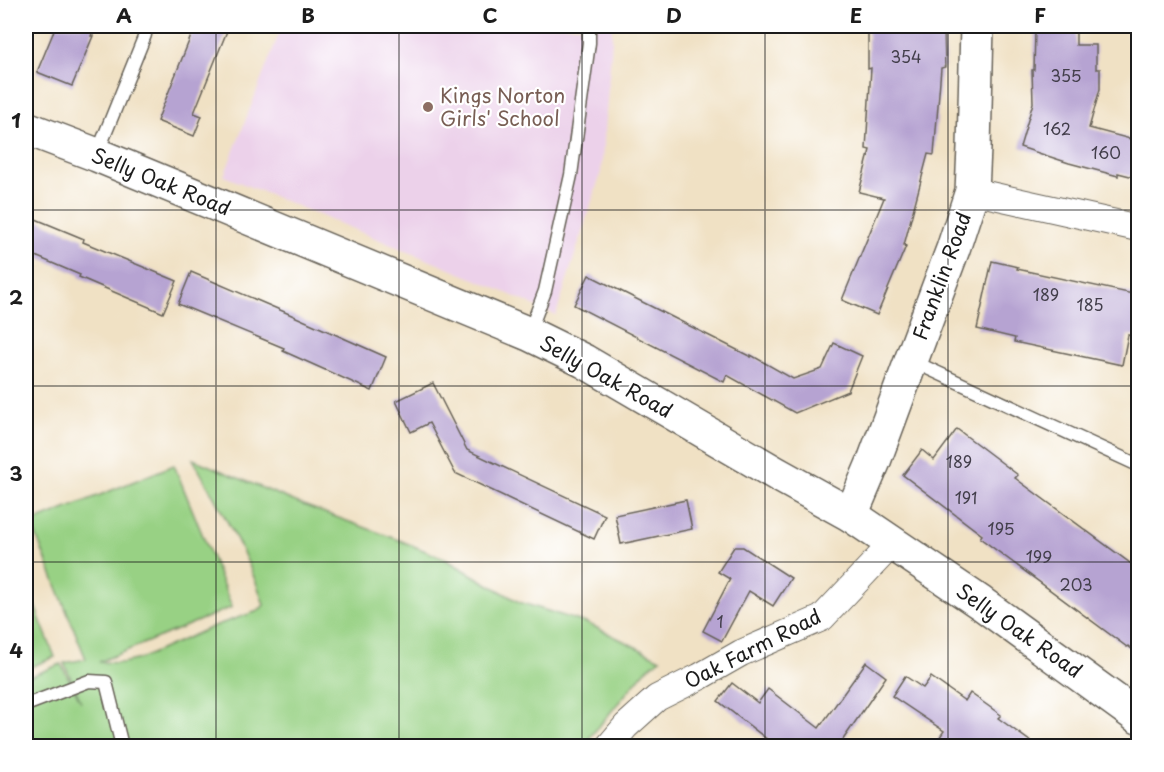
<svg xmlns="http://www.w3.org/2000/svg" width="1164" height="772" font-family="'Playpen Sans',sans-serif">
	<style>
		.built { fill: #ecd1ea }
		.green { fill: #98d184; stroke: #5a7650; stroke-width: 1.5 }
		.building { fill: #b6a3d2 }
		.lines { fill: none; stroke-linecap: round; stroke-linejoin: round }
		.lane-casing { stroke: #666157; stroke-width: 15 }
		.street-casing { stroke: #666157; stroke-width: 28 }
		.secondary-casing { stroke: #666157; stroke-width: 36 }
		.lane { stroke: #fff; stroke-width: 12 }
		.street { stroke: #fff; stroke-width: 26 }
		.secondary { stroke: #fff; stroke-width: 33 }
		.grid { fill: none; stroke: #1c1c1c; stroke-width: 1.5; stroke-opacity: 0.55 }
		.education-dot { fill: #8d6e63; stroke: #fff; stroke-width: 2 }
		.labels { text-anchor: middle; stroke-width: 4.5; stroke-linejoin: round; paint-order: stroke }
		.number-label { font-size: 16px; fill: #423e4a }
		.education-label { font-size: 20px; fill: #785e54; stroke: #fff; text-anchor: start }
		.street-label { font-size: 20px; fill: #1c1c1c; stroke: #fff }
		.neatline { fill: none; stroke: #1c1c1c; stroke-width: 2 }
		.grid-label { font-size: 20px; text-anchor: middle; font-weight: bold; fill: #1c1c1c }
	</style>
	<rect width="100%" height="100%" fill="#fff"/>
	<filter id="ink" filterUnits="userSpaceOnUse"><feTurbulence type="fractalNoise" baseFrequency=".0167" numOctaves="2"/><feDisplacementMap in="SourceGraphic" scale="12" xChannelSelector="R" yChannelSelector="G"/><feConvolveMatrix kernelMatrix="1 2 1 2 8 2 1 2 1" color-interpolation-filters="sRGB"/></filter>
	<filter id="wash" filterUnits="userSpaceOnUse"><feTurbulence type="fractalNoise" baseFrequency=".008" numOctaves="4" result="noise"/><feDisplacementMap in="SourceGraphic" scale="24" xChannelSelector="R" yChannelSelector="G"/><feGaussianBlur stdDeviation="1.35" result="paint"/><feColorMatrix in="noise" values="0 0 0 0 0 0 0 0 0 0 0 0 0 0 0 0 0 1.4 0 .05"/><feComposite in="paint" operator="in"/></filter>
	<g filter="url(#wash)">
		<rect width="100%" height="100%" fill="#f0e1c4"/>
		<path class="built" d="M282,26h330v15l-11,131 -45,143 -79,-35 -253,-104z"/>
		<g class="green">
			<path d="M193,459l110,46 96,35 46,19 74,43 70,22 71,35 -15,12 -55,66 -4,9h-560v-68l35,-14 20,38 -17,-39 22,-4 -55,-136 143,-58 58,142 -133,55 23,1 18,-4 74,-33 44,-15 6,-6c-16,-52 -46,-99 -71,-146z"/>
			<path d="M26,584l29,73 -29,12z"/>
		</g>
		<g id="blocks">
			<g class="building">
				<path d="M56,26h39l-4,10h2l-21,50 -35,-14z"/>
				<path d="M195,26h34l-35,87 8,3 -8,20 -37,-15z"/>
				<path d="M868,26h76l1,41 -4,1 -7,87 -6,-1 -24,91 2,1 -29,69 -35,-15 42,-102 -25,-6 11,-42 -4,-1 5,-81 -3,1z"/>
				<path d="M1035,31l41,1v13h20v24h4v20l-11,39 49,13v37l-20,-5v3l-49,-13 -49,-16 13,-44 -1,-33h2z"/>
				<path d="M26,215l58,24 -1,3 94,39 -14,32 -84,-36 1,-2 -54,-23z"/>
				<path d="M992,261l26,6 -1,2 121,26v42l-10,-2 -6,30 -108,-23 1,-4 -38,-9z"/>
				<path d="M191,272l96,41 99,44 -14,34 -89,-40 1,-3 -106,-44z"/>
				<path d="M589,275l162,82v-2l42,24 29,-10 12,-26 28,13 -14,35 -53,22 -68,-38 -3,7 -150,-77z"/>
				<path d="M433,383l34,67 138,65 -11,24 -139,-66 -26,-50 -18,9 -15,-31z"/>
				<path d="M957,429l61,46 -3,3 123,91v85l-10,-8 -1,1 -147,-109 2,-3 -79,-60 19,-25 12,10z"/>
				<path d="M686,500l6,29 -71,15 -6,-29z"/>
				<path d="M734,547h9l48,31 -18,28 -24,-15 -27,50 -19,-10 27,-52 -12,-7z"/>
				<path d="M866,662l20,15 -46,67 3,3h-66l-59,-46 14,-18 26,20 10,-14 51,39z"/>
				<path d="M905,676l18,12 8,-11 34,24 5,-8 31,22 -3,3 40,29h-105l11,-16 -52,-35z"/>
			</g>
		</g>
	</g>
	<g filter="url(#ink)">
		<use href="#blocks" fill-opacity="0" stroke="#666157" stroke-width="1.5"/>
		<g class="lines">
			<g class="lane-casing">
				<g id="lane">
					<path d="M97,154l48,-119"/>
					<path d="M529,333l16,-42 26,-116 18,-132v-17"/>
					<path d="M912,361l226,104"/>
					<path d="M26,705l63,-24 17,1 16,64"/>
				</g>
			</g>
			<g class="street-casing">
				<g id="street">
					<path d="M972,191l166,37"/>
					<path d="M609,746l17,-20 31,-28 42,-21 42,-24 81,-35 70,-74"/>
				</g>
			</g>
			<g class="secondary-casing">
				<g id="secondary">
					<path d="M26,128l71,27 432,179 55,27 193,113 74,41 130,88 157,114"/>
					<path d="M851,515l23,-54 37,-100 42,-112 19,-58 2,-43 3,-122"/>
				</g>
			</g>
			<use href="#lane" class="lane"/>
			<use href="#street" class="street"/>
			<use href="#secondary" class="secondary"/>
		</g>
	</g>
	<path class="grid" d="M216,26v720M399,26v720M582,26v720M765,26v720M948,26v720M26,210h1112M26,386h1112M26,562h1112"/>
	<circle class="education-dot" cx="428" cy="107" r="6"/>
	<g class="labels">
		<g class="number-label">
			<text x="906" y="63">354</text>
			<text x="1066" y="82">355</text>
			<text x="1057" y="135">162</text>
			<text x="1106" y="159">160</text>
			<text x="1046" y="301">189</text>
			<text x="1090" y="311">185</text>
			<text x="959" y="468">189</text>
			<text x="966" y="504">191</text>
			<text x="1001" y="535">195</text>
			<text x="1039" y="563">199</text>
			<text x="1076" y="591">203</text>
			<text x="720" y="628">1</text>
		</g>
		<g class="education-label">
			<text x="440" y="103">Kings Norton<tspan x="440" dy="23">Girls' School</tspan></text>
		</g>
		<g class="street-label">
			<text transform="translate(161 182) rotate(22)" y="7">Selly Oak Road</text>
			<text transform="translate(942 276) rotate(-70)" y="7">Franklin Road</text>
			<text transform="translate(606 377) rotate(29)" y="7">Selly Oak Road</text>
			<text transform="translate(1019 631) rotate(35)" y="7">Selly Oak Road</text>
			<text transform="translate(753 649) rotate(-27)" y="7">Oak Farm Road</text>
		</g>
	</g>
	<rect width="1164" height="772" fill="none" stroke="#fff" stroke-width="66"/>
	<rect x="33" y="33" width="1098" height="706" class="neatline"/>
	<g class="grid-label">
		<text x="124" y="23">A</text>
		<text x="308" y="23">B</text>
		<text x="490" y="23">C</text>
		<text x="674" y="23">D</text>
		<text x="856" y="23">E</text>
		<text x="1040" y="23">F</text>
		<text x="16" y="128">1</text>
		<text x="16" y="305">2</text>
		<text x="16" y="481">3</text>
		<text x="16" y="658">4</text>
	</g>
</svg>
